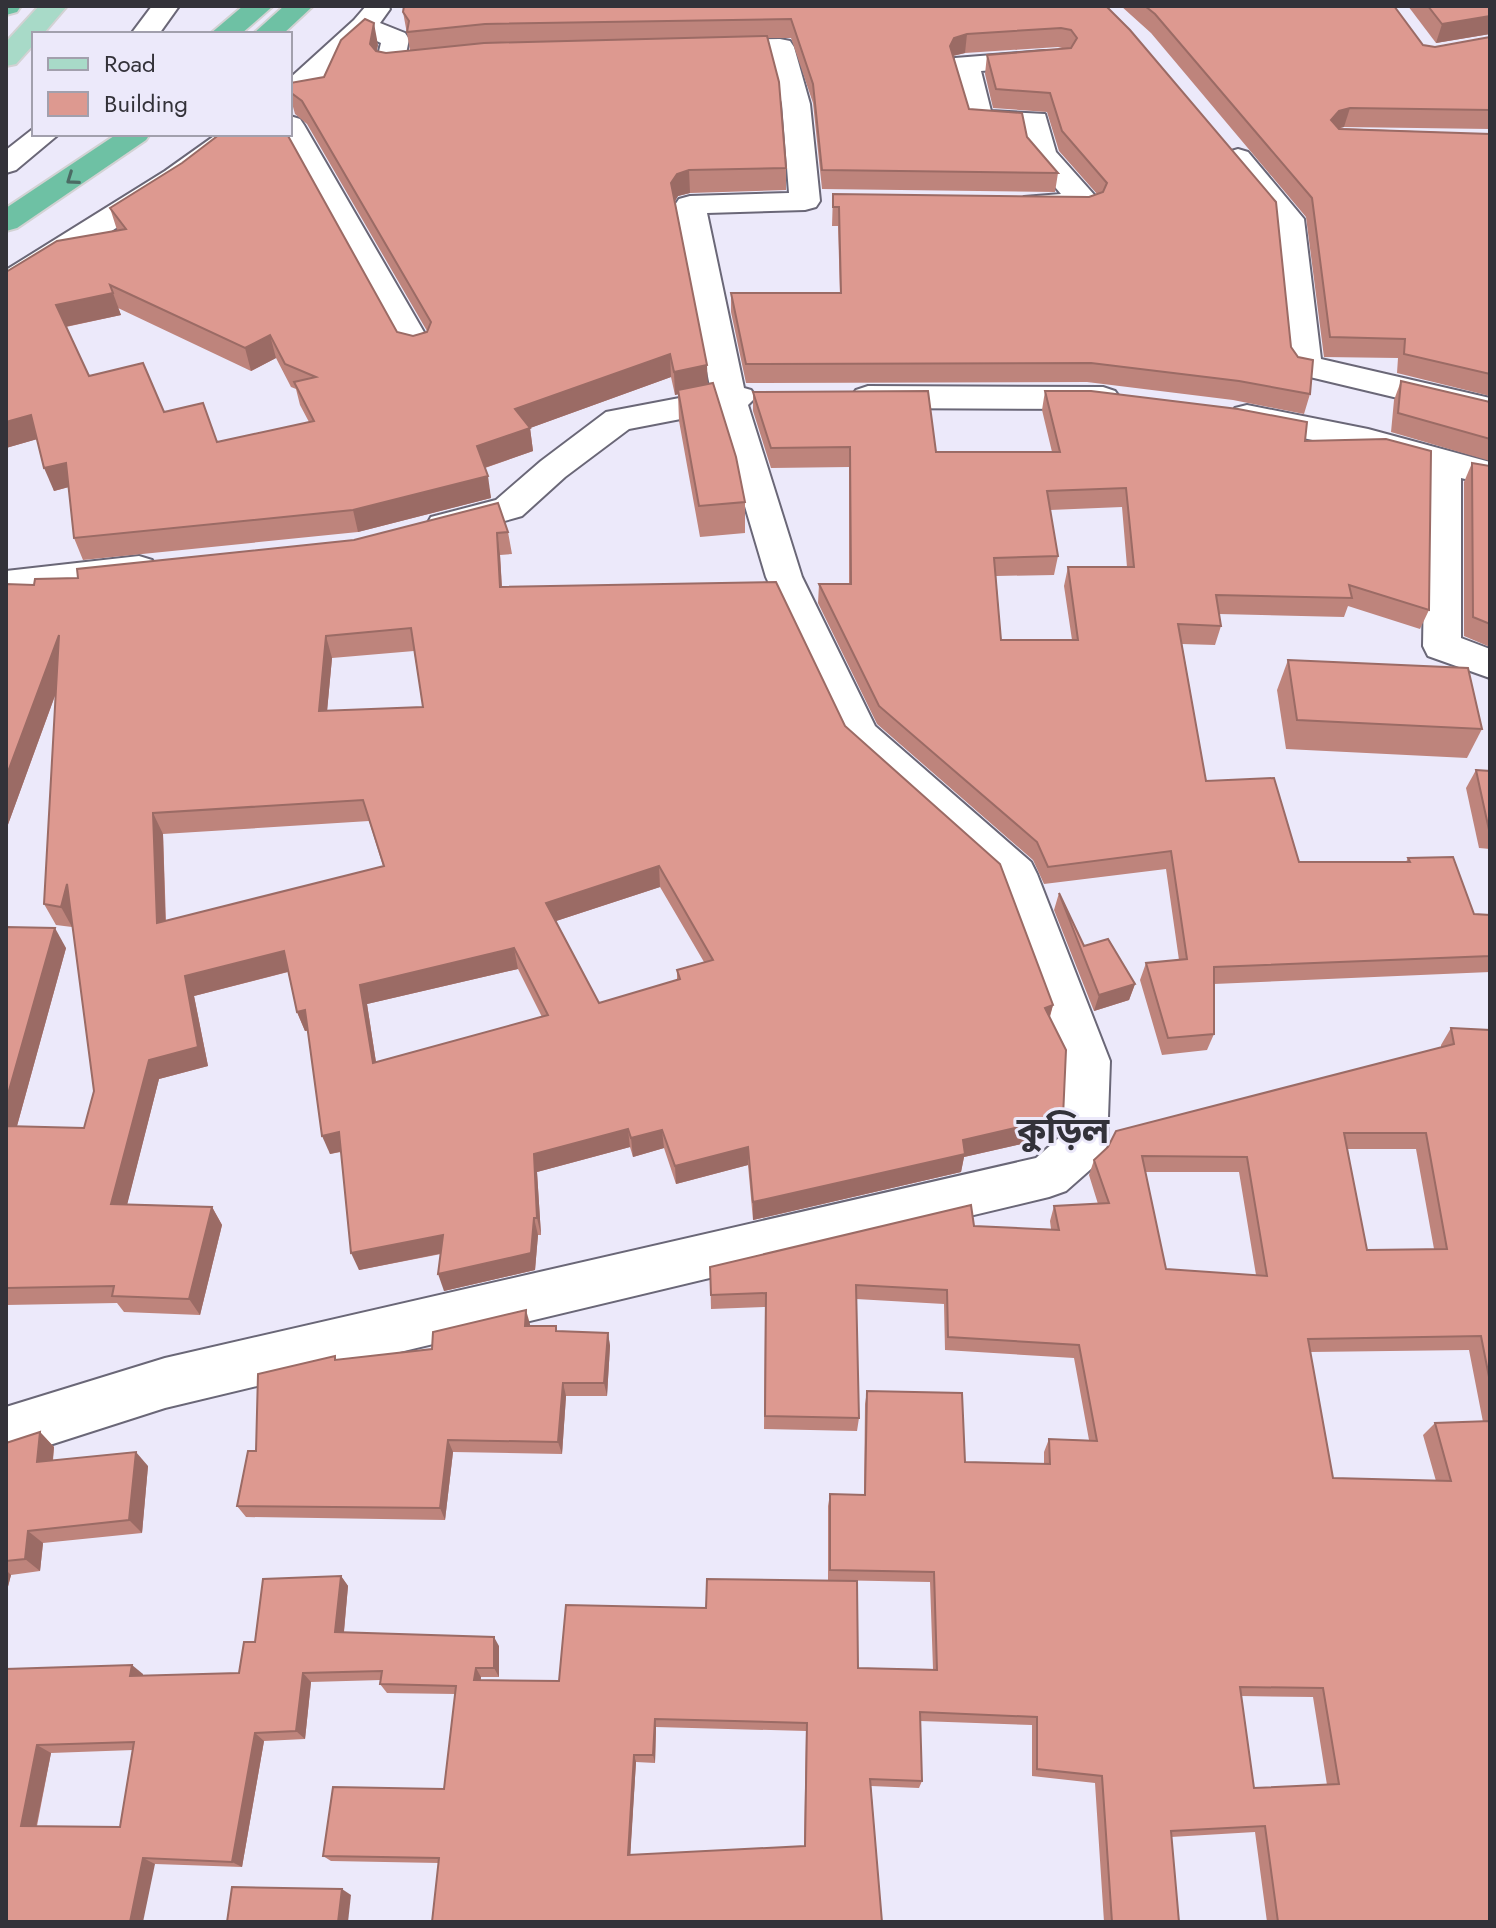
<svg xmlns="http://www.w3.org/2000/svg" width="1496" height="1928" font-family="Jost,'Noto Sans Bengali',sans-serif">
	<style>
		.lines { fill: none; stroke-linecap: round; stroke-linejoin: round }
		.minor-casing { stroke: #6a6777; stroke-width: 4 }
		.major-casing { stroke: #d2d2d3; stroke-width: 4 }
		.highway-casing { stroke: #d2d2d3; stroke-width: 4 }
		.minor { fill: #fff; fill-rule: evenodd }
		.major { fill: #a8dac8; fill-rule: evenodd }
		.highway { fill: #6ec1a4; fill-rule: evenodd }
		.wall { fill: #be847c; fill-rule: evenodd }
		.shaded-wall { fill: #9b6b65 }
		.building { fill: #dd9990; stroke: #9b6b65; stroke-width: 2; fill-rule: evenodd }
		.oneway { stroke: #4b6b64 }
		.labels { text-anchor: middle; stroke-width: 6; stroke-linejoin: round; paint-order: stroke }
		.district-label { font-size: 36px; font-weight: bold; fill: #333239; stroke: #ece9fa }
	</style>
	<rect width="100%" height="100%" fill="#ece9fa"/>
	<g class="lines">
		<g class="minor-casing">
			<g id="minor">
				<path d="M152,6h27l-20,28h-28z"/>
				<path d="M366,6h22l2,3 -10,14 25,10 4,6 -3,15 30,-3 10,2 4,6 -4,6c-20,5 -46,10 -66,5l-4,-6 5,-21 -13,-6 -68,62 -10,2v-23l64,-58z"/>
				<path d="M780,39l10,2 4,6 16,57 10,97 -4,6 -11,3 -98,3 37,175 7,2 5,7 -8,8 54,172 73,149 156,136 6,12 73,187 -3,85 -7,15 -34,30 -17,6 -884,211 -159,51v-52l159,-49 871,-200 24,-21 4,-76 -66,-178 -152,-138 -80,-168 -49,-165 -88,17 -64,48 -43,39 -78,22 -13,-3 -5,-9 5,-9 65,-17 45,-39 65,-49 105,-20 -36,-187 4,-6 11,-3 99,-3 -7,-89 -13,-49 -61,1 -10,-2 -4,-6 4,-6 10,-2z"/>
				<path d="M1044,51l10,2 4,6 -4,6 -73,6 10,40 54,3 11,38 41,46 4,6 -4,6 -11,3 -62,-4 -4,-6 4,-6 37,-3 -34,-40 -5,-25 -53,-3 -4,-6 -14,-56 4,-6z"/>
				<path d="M290,116l10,3 4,6 128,221 -4,7 -12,3 -12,-3 -4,-7 -119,-212h9z"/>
				<path d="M34,128v6h25l-43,36 -10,3v-23z"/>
				<path d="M217,134h33l-63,49 -170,108 -11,2v-23l159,-99z"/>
				<path d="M1238,149l10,3 56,67 17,140 169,39v22l-197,-47 -5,-7 -14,-146 -51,-62 5,-6z"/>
				<path d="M868,386l235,1 12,4 5,7 -5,7 -12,4 -235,-1 -12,-4 -5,-7 5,-7z"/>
				<path d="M1247,405l121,24 122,33v23l-29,-7v160l29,11v29l-62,-22 -5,-10 3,-178 -60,-17 -131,-27 -5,-8 5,-8z"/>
				<path d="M139,556l13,4 5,9 -5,9 -146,19v-26z"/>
			</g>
		</g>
		<g class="major-casing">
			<path id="major" d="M39,6h28l-24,28h-9v10l-18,20 -10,2v-24z"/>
		</g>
		<g class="highway-casing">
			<g id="highway">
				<path d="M6,6h15l-4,6 -11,3z"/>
				<path d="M243,6h30l-32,28h-31z"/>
				<path d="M284,6h29l-30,28h-30z"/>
				<path d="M117,134h33l-4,6 -129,88 -11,3v-23z"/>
			</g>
		</g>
		<use href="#minor" class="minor"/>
		<use href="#major" class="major"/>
		<use href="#highway" class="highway"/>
	</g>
	<g class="wall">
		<path d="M1106,6l185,341 19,47 -6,20 -71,-14 -146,-18 -341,1 -15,-71v-19h109l-2,-67h-6l1,-32 256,3 8,-3 -38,-43 -12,-39 -54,-4 -8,-34 2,-19 79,-6 -8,-2 -93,6 -12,3 16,53 58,28 31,36 -3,19 -233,-3 -9,-86 -22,-65h-23l18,130v22l-96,3 -12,3 -3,5 32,164v19l38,118v31l-45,4 -21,-116 -1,-27 -3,1 -4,-18 -141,51 3,23 -48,17 6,30 -133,34 -275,28 -9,-22 -5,-51 -15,4 -17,-52 -31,9v-176l111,-42 -7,-22 287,124 16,4 14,-5 -120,-207 -12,-10 -5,-18v-13l34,-6 54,-32 -2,6 10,2 24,-3 -7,-38zM118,308l133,63 25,-13 15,29 5,2 4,16 9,17 -92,20 -53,-30 -75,-36 -23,-49 55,-12z"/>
		<path d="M1121,6h273l29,39 12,2 55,-10v92l-146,-2 -5,1 151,6v262l-93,-23 1,-15 -74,-1 -18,-140 -155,-184z"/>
		<path d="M1408,6h82v28l-54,9z"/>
		<path d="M1401,381l89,21v59l-99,-29 3,-32z"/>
		<path d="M1045,391l260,50 124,169 -9,19 -72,-23 -4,11 -125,-3 2,12 -6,19 -33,-1 24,137 93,81h107l2,-4 66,56 16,1v57l-276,12v50l-7,16 -45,5 -22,-75 6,-17 33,-3 -13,-91 -122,15 -11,-24 -156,-136 -59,-121 1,-19h30v-117l-78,1 -18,-57v-19l183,60h116l-10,-42zM1122,507l5,60h-59l-4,19 8,54h-71l-5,-64 58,-1 4,-19 -8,-46z"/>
		<path d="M1472,463l18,3v181l-26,-11v-154z"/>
		<path d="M508,532l4,22 -12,1 2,32 343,139 208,279 -3,12 7,119 -93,21 -3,15 -208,48 -5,-55 -72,19 -12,-36 -31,9 -3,-10 -93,25 4,63h-3l-3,35 -91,21 -3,-37 -82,16 -18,-118 -11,2 -22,-123h-3l-8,-19 -9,-40 -94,24 14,70 -49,13 -32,125 85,3 10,18 -22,90 -76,-3 -7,-9 -111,2v-378l60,21 -49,178 67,2 10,-37 -21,-165 -1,1 -16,-2 -12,-21 12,-211 -50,137 28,-245 44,-7zM414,651l9,56 -96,4 5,-53zM369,821l14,45 -217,55 -3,-87zM660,887l44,75 -27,8v10l-78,23 -43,-82zM518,969l24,48 -166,45 -9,-58z"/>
		<path d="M1288,660l194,69 -15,29 -181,-9 -9,-59z"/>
		<path d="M1476,770l14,1v78l-11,-1 -13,-60z"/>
		<path d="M1059,893l25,53 51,38 -6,16 -35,11 -40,-101z"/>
		<path d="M1451,1028l39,2v892h-223l-12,-90 -84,5 8,85h-75l-9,-139 -63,-7v-51l-112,-4 2,60 -3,7 -48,-2 11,136 -443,-59 -108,-2 -8,-5 121,-67 11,-95 -68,-1 -7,-9 1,-4 -70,2 -6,57 -41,2 -22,126 -87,-3 -149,58v-253l137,5v2l96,-3 16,-31 86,-66 7,10 -4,46 155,14v31h-18l-1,3 79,1 299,-13 75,1 -3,-87 -102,-2v-74l2,-12 34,1 1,-91 2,-13 98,71 79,2v-12l5,-13 40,1 -15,-82 -129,-8 -1,-46 -88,-5 3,119 -2,13 -93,-2 1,-122 -54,2 -1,-42 264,-41 77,3 -1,-8 4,-15 44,-2 -9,-29 5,-15 347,-113v-2zM1347,1149h69l18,100 -67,1zM1145,1172h94l17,103 -90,-6zM1469,1350l14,72 -48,1 -12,12 13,46 -103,-3 -23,-126zM1241,1696l72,1 14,88 -73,3zM656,1727l150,4 -2,115 -174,9 6,-93 19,1zM133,1750l-13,77 -83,-1 14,-73z"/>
		<path d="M530,1324v2h26l1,5 51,2 2,13 -3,50h-41l-4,58 -109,-2 -8,68 -199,-3 -9,-11 19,-55 81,-91 95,-11z"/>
		<path d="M40,1432l14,15 -1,14 95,5 -6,67 -99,10 -3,28 -29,4 -5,19v-151z"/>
	</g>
	<g class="shaded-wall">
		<path d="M1490,16v18l-54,9 6,-19z"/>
		<path d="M374,23l4,22 -4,21 -4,-22z"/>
		<path d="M967,34l-2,19 -13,3 -2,-10 4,-8z"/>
		<path d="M1350,108l-6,19 -11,3 -2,-10 8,-9z"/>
		<path d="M689,170l1,23 -12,3 -6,10 -1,-23 6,-9z"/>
		<path d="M113,293l8,22 -57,12 -8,-22z"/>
		<path d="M270,335l6,23 -25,13 -6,-23z"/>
		<path d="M670,354l1,23 -149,54 8,-3 3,23 -52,18 -4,-23 38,-37z"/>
		<path d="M707,365l1,23 -33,7 -1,-23z"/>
		<path d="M31,415l10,23 -35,10v-26z"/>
		<path d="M66,463l10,22 -22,6 -10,-23z"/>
		<path d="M488,476l3,22 -133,34 -5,-22z"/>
		<path d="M497,533l3,22 3,54 -3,-22z"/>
		<path d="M59,635l10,22 -63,173v-53z"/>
		<path d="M326,636l6,22 -7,75 -6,-22z"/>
		<path d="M153,813l10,21 3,109 -9,-20z"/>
		<path d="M659,866l1,21 -110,36 -4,-20z"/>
		<path d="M67,884l11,21 -6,22 -11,-20z"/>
		<path d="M55,928l11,20 -54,196 -6,-8v-35z"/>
		<path d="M514,948l4,21 -151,35 12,78 -6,-19 -13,-78z"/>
		<path d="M284,951l7,20 -97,25 14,70 -49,13 -36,142 -12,-17 38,-144 36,-84z"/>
		<path d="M1135,984l-6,16 -35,11 5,-16z"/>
		<path d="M1053,1005l-6,20 -2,-17z"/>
		<path d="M305,1010l7,19 -7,2 -8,-19z"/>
		<path d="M1063,1117l-6,19 -93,21 -3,15 -208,48v-18l210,-62z"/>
		<path d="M628,1129l2,18 -93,25 4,63 -4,-17 -3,-64z"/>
		<path d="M662,1130l2,18 -31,9 -2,-19z"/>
		<path d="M339,1132l8,18 -17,4 -8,-18z"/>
		<path d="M748,1147v18l-72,19 -1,-18z"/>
		<path d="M212,1207l10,18 -22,90 -11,-16z"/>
		<path d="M534,1218l4,17 -3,35 -91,21 -6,-17z"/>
		<path d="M443,1235l5,17 -89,18 -8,-17z"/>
		<path d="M526,1310l4,14 -1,16 -4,-14z"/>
		<path d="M608,1333l2,13 -3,50 -3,-13z"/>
		<path d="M563,1383l3,13 -4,58 -4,-12z"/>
		<path d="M40,1432l14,15 -3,29 -14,-14z"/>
		<path d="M448,1440l5,12 -8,68 -5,-12z"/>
		<path d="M136,1452l12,14 -6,67 -13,-13z"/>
		<path d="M28,1531l15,12 -3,28 -15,-12z"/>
		<path d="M6,1570l5,5 -5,19z"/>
		<path d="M341,1576l7,10 -5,55 -8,-9z"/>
		<path d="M494,1637l5,9v31l-5,-9z"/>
		<path d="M132,1665l11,9 -2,11 -11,-9z"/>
		<path d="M476,1668l5,9 -1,11 -6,-8z"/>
		<path d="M303,1673l8,9 -6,57 -9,-8z"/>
		<path d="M655,1719l1,8 -1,36 -2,-8z"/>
		<path d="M255,1733l9,8 -22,126 -10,-5z"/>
		<path d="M37,1745l14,8 -16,79 -14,-6z"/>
		<path d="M634,1755l2,7 -6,99 -2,-6z"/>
		<path d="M143,1858l12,6 -12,58h-13z"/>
		<path d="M342,1889l9,6 -3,27h-10z"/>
	</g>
	<g class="building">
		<path d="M404,6h702l24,24 146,172 15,145 7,10 15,3 -3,34 -71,-13 -148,-18 -345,1 -15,-71h110l-2,-86h-6v-13l256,3 14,-5 4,-9 -45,-52 -12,-38 -54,-4 -9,-34 84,-7 6,-10 -6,-8 -10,-2 -94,6 -13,4 -4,8 19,63 53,4 5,24 31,36 -236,-3 -9,-86 -22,-65 -306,5 -78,8 2,-11 -6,-9z"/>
		<path d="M1145,6h249l29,39 12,2 55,-10v73l-140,-2 -11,3 -8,9 8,9 151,5v240l-86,-20 1,-15 -75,-2 -18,-139 -157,-184z"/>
		<path d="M1428,6h62v10l-48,8z"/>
		<path d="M365,19l9,4 -4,21 6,7 10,2 98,-10 283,-7 12,46 7,86 -97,2 -12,4 -6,9 36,182 -33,7 -4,-18 -155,55 15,19 -53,18 11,30 -135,34 -279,28 -8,-75 -22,5 -13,-53 -25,7v-150l51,-31 69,-12 -16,-21 72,-45 38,-29h67l110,198 16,4 14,-4 4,-10 -129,-221 -12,-9v-9l34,-6 17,-37zM110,285l135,63 25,-13 15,29 31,13 -22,5 20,39 -97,21 -14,-39 -39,9 -21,-49 -54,13 -33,-71 57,-12z"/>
		<path d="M1401,381l89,21v37l-92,-26z"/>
		<path d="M713,383l23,74 9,45 -46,4 -21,-116z"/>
		<path d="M928,391l8,61h124l-15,-61h46l147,18 69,13 -2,19 81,-2 45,12 -2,159 -80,-25 3,13 -136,-3 5,31 -43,-2 28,157 68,-3 25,84h111l-2,-4 45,-1 21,57 16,1v41l-276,11v67l-46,4 -22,-75 41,-4 -16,-108 -123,16 -11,-25 -158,-136 -60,-122h32l-1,-137 -79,1 -18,-56zM1126,488l8,79h-66l10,73h-77l-7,-82 64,-2 -11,-65z"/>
		<path d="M1472,463l18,3v158l-17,-7z"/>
		<path d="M498,503l10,29 -11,1 3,54 276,-5 69,144 155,138 53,141 -8,3 21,42 -3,67 -100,23 2,14 -212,48 -5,-55 -73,19 -13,-36 -31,8 -3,-9 -94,25 3,64h-3l-3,35 -93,21 5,-39 -92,18 -12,-121 -17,4 -17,-126 -8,2 -13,-61 -99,25 13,71 -49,13 -38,144 101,3 -23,92 -77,-3 2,-10 -108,2v-162l78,2 10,-37 -27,-207 -6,23 -17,-3 15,-269 -53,142v-193l28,1 1,-6 43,-1 -1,-9 277,-29zM411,628l12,79 -104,4 7,-75zM363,800l21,66 -227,57 -4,-110zM659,866l54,94 -36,10 3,9 -81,24 -53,-100zM514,948l34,67 -175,48 -13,-78z"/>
		<path d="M1288,660l180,8 14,61 -185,-9z"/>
		<path d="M1476,770l14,1v59h-1z"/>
		<path d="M1059,893l25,53 24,-7 27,45 -36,11z"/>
		<path d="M6,927l49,1 -49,173z"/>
		<path d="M1451,1028l39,2v352l-9,-46 -173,3 25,139 118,3 -16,-58 55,-2v501h-212l-13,-96 -94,5 8,91h-67l-10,-146 -65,-7v-52l-117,-5 2,69 -52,-2 12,143h-450l7,-64 -116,-2 10,-69 111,2 12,-103 -76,-2 2,-13 -79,2 -7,58 -41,2 -23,129 -89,-4 -13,64h-124v-253l126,-4 -2,11 109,-3 5,-31h11l8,-63 78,-3 -6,56 159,5v31h-18l-2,12 85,1 7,-76 140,3 1,-29 150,2 1,87 79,2 -3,-98 -104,-2v-76l35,1 2,-104 95,2 3,69 85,2 -1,-25 48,2 -18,-96 -131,-8 -1,-47 -91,-5 3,133 -94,-2 1,-123 -55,2 -1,-28 261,-62 3,21 85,4 -5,-24 55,-3 -15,-43 14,-13 8,-16 338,-87zM1344,1133h82l21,116 -80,1zM1142,1156l105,1 20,119 -101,-7zM1240,1687l83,1 16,96 -85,4zM655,1719l152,4 -2,123 -177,9 6,-100h19zM134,1742l-14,85 -99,-1 16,-81z"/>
		<path d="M526,1310l-1,16h31v5l52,2 -4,50h-41l-5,59 -110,-2 -8,68 -203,-2 11,-55h8l2,-77 77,-18v4l97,-11 1,-17z"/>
		<path d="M40,1432l-3,30 99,-10 -7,68 -101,11 -3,28 -19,2v-118z"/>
		<path d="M232,1887l110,2 -4,33h-111z"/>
	</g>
	<defs><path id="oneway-chevron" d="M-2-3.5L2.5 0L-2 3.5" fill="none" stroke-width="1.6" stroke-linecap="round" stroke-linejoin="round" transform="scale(2)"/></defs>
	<use class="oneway" href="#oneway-chevron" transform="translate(72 179) rotate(145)"/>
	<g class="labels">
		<g class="district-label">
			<text x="1063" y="1143">কুড়িল</text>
		</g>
	</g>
	<rect width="1496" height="1928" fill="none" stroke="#333239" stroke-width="16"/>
	<rect x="32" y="32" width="260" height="104" fill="#ece9fa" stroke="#a2a0ad" stroke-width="2"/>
	<rect x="48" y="58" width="40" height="12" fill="#a8dac8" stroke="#a2a0ad" stroke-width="2"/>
	<text x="104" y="72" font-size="24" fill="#333239">Road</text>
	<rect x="48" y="92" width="40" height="24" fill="#dd9990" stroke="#a2a0ad" stroke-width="2"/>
	<text x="104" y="112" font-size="24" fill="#333239">Building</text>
</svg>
